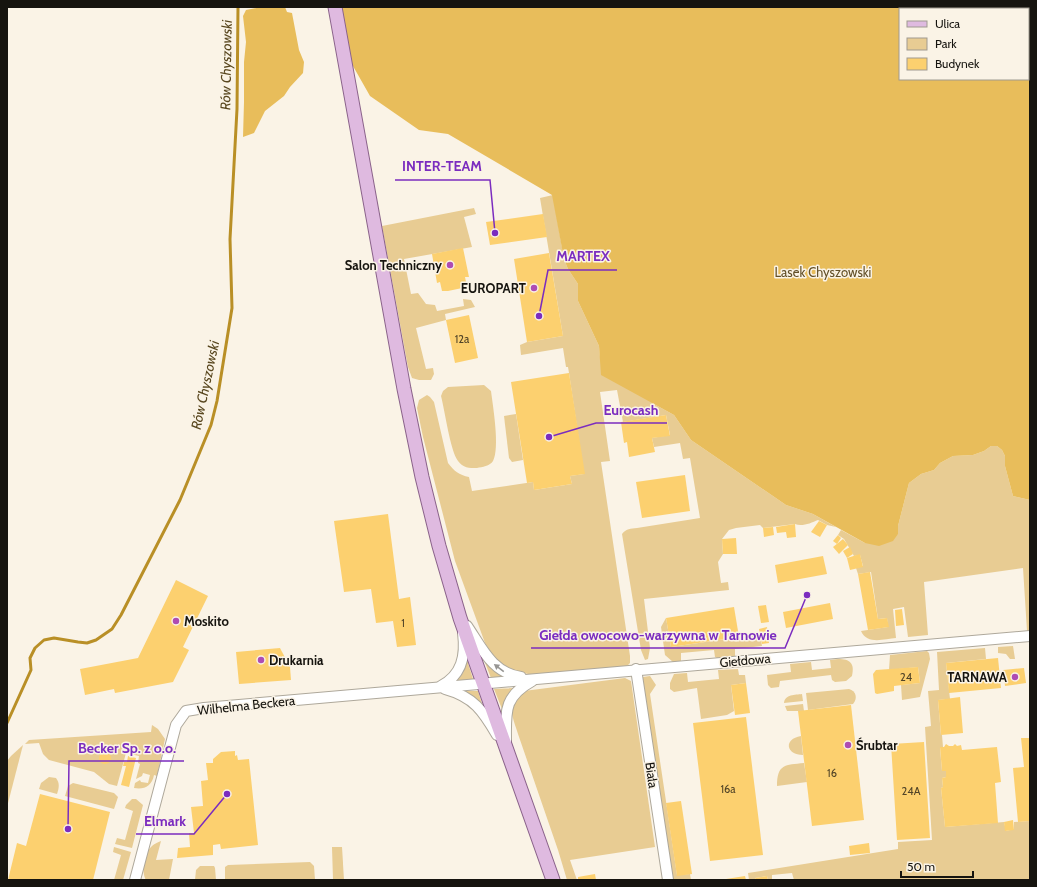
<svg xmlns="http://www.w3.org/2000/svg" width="1037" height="887" font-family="Cabin,sans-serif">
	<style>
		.green { fill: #e8cc93 }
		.forest { fill: #e8bd5b; fill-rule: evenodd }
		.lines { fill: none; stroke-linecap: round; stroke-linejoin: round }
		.stream { stroke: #b98f26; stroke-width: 3 }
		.building { fill: #fcd06f }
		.minor-casing { stroke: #aea89b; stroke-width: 12 }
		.major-casing { stroke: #8a628a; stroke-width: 15 }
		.minor { stroke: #fff; stroke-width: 10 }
		.major { stroke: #dfbae0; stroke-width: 13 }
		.oneway { fill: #969593 }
		.poi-dot { fill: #ae4cb3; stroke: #faf3e6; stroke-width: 1.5 }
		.labels { text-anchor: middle; stroke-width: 3; stroke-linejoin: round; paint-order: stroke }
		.number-label { font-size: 11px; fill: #504327 }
		.poi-label { font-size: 13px; font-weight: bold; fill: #16140f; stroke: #faf3e6; text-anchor: end }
		.park-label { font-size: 13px; fill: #635028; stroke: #faf3e6 }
		.street-label { font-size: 13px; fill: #16140f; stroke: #faf3e6 }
		.water-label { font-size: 14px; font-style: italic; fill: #59471f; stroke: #faf3e6 }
		.leader { fill: none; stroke: #7b2cbf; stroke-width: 1.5 }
		.callout-dot { fill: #7b2cbf; stroke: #faf3e6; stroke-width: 1.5 }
		.callout-label { font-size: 14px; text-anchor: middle; font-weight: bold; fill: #7b2cbf; stroke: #faf3e6; stroke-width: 3; stroke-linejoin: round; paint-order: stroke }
	</style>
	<rect width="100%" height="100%" fill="#faf3e6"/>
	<g class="green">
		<path d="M553,195l11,64 4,10 10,15v17l21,45 1,11 54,47 20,11 17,25 95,65 27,9 23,13 -9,-2 -9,-5c-7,3 -16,7 -23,4l-32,4 -3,-3 -24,3 -7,2 -7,9 1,15 -5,8 3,21 7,-1 1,8 -85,9 6,49 -2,11 -3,1 -4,-10 -19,-116c5,-6 8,-5 15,-6l63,-10 -10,-60 -7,1 -3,-16 -26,4 -2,-9 18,-3 -4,-20 -43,7 -6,-32 -17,2 10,69 -9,1 29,194v7l-3,3 -94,9c-23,-4 -36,-11 -48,-32l-30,-82 -32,-124 -6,-29 2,-8 8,-5 3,2 4,5 14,61c6,8 11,12 21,14l3,14 61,-9 1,8 38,-6 -2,-8 14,-2 -15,-101 -1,-6h-2l-3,-19 -42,7 -1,-10 7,-3 36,-6 -23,-138z"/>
		<path d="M474,208l2,6 -12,3 8,30 -68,12 7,35 7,-1 8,11 9,1 2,6 27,-5 -1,-7 8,1 4,7 -30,7 1,6 -30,8 10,41 7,-1 1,6 -3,6h-12l-7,-2 -4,-11 -26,-141z"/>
		<path d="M484,385l7,6c2,16 9,57 2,70 -3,5 -11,6 -16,7 -8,0 -14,0 -19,-7 -8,-11 -13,-50 -17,-65l2,-5 5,-4z"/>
		<path d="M516,414l7,46 -11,2 -3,-4 -5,-42z"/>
		<path d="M991,446h6l5,4 3,6v10l8,30 17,4v131h-3l-4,-63 -99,14 4,53 -20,2 -4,-30 -11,2 3,29c-12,1 -29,7 -35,-7l27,-4 -1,-9 -9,1 -7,-47 -13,2 -2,-6 7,-2 -3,-11 -6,1 -10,-17 -6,-4 3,-5 24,13 33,-9v-8l11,-43 12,-9 13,-4 6,-7 13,-7 20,-1 11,-4z"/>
		<path d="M666,618l5,29 89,-13 2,12 -27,3v8l-18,1 -2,-1 -1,-7 -33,3v8l-8,1 -8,-7 -4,-28z"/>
		<path d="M1013,646l2,13h-5l-4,-5 -8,-1v-6z"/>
		<path d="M985,648l1,11 -40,4 4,36 -12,1 3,35h1l1,12 -3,1 2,23h4v6l-4,1 1,9 -2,1 4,39 59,-5 2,9 8,-2v-7l16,-1v59h-236l-2,-7 -20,2v5h-4l-1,-4 -12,2 1,2h-7l-1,-7 150,-24v-7l34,-2 -7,-113 6,-1 -3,-35 11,-1 -2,-38z"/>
		<path d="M927,651l2,2 1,6 -10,38 -18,3 -1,-15 19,-2 -2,-16 -29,3 1,-15z"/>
		<path d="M838,659c12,0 17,4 14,17l-6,5 -11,1 -3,-2 -1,-5 -51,6 -1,6 -8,1 -3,-3 -1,-10 24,-3 -1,-8 21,-2 1,8 19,-2 -1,-8z"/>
		<path d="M467,660l6,19 -16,2 6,-8z"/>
		<path d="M484,660l8,8 13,9 -14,1z"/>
		<path d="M738,669l1,6h6l1,8 -15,2 3,26 -7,4 -26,4 -4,-31 -23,4 -4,-3v-6l4,-9 13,-1 1,9 31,-3 -1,-9z"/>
		<path d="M650,676l6,9 -6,9 27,181 13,-1 1,6h-21l-28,-201 1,-2z"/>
		<path d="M625,678l6,3 24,166 -85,13 7,20h-10l-9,-30 -40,-116c-3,-10 -10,-25 -4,-34 2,-4 7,-6 10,-9z"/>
		<path d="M515,688c-8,5 -11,13 -13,21l-8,-20z"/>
		<path d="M849,689c7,2 9,9 4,15l-45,6 -2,-17z"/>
		<path d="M465,691h13l5,16z"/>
		<path d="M802,694l1,7 -19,2c1,-9 11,-8 18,-9z"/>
		<path d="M803,704l1,7h-17l-2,-5z"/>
		<path d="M152,725l6,4 7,10 -8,37 -3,-1c-2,11 -10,15 -20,13l1,-5 5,-3 1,2 7,1 2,-8 -7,-2 -1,3 -6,3 4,-15 -2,-1 1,-7 -13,-3 -9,33 -8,-2 -15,-12 -45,-12 -6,-6 -4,-11 -14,1 4,-4 122,-8z"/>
		<path d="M801,736l2,19c-17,0 -20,-16 -2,-19z"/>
		<path d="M23,745l-16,62v-46l4,-5z"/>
		<path d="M804,763l3,19 -30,4c0,-22 8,-21 27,-23z"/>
		<path d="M49,777l7,1c4,5 3,10 1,16l-18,-5 2,-6z"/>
		<path d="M73,783l41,10 4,4 -4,12 -49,-13 3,-10z"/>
		<path d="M132,799h4l7,6 -11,43 -17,-4 2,-6 8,2 8,-29 -8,-3 1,-3z"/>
		<path d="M161,841l-5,19 17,-1 -4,21h-23c-5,-9 -2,-27 6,-34 2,-2 6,-4 9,-5z"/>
		<path d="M114,847l17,5 -8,28h-9l7,-25 -8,-3z"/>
		<path d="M332,847h10l2,33h-11z"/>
		<path d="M310,862l4,4 1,14h-90v-13l3,-2z"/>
		<path d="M200,866h14l1,2 1,12h-21l1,-10z"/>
	</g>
	<g class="forest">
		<path d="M261,7h24l2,5 5,1 7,37 5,12 -1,11 -13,14 -6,9 -19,15 -11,22 -11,4 1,-35v-40l2,-20 -3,-26 3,-6z"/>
		<path d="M340,7h690v493l-17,-4 -8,-30v-10l-3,-6 -5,-4h-6l-7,5 -11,4 -20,1 -13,7 -6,7 -13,4 -12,9 -11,43v8l-5,7 -14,5 -14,-3 -52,-29 -27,-9 -95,-65 -17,-25 -73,-40 -2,-29 -21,-45v-17l-10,-15 -4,-10 -12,-64 -104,-61 -29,-4 -49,-34 -21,-37zM900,9h128v70h-128z"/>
	</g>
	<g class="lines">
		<path class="stream" d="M7,723l24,-53 -1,-12 5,-10 9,-8 10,-2 24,4 9,1 9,-3 16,-11 9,-14 59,-115 31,-75 6,-24 15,-93 -2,-69 7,-130 1,-102"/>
	</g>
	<g class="building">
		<path d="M543,214l4,23 -57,8 -4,-23z"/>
		<path d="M463,248l6,29h-4l2,10 -19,4h-6l-2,-9 -3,1 -5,-29z"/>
		<path d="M549,253l14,83 -36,6 -13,-83z"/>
		<path d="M469,315l9,43 -23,5 -9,-43z"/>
		<path d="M569,373l16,101 -15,2 2,8 -38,6 -1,-8 -6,1 -16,-101z"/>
		<path d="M666,415l4,21 -18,2 3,14 -26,5 -2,-15 -3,1 -3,-21z"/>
		<path d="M685,475l5,36 -48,7 -6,-36z"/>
		<path d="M388,514l11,85 11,-2 6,48 -19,2 -4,-26 -17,2 -5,-34 -27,3 -10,-71z"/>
		<path d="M819,521l8,4 -7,12 -9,-5z"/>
		<path d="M795,524l1,13 -9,1 -1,-6 -9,1 -1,-6z"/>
		<path d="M773,527l1,8 -10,2 -1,-9z"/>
		<path d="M838,535l3,3 -4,6 -4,-3z"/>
		<path d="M736,538l1,16h-14l-1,-15z"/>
		<path d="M843,539l5,6 -9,9 -6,-7z"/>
		<path d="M850,547l3,7 -6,4 -4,-7z"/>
		<path d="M860,554l3,13 -13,3 -3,-12z"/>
		<path d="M823,556l4,18 -49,9 -3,-18z"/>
		<path d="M870,572l8,47 9,-1 2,9 -21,3 -10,-56z"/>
		<path d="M176,580l32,16 -25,51 6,3 -16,32 -58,11 -1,-4 -29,6 -5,-26 58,-11z"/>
		<path d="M830,603l3,16 -47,9 -3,-16z"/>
		<path d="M766,605l3,17 -8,1 -3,-17z"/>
		<path d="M734,607l5,30 -68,10 -5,-29z"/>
		<path d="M902,609l2,16 -8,1 -1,-16z"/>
		<path d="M767,627l2,16 -7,1 -3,-15z"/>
		<path d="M280,648l10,19 1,13 -52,4 -3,-32z"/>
		<path d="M998,658l3,30 -52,5 -3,-30z"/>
		<path d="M918,667l2,16 -26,3v5l-17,3 -2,-1 -2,-19 3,-4z"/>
		<path d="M1024,668l2,15 -21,3 -2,-16z"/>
		<path d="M746,683l4,30 -15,2 -4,-30z"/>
		<path d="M960,697l3,36 -22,2 -3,-35z"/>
		<path d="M851,705l13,115 -52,6 -14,-115z"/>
		<path d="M746,717l17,138 -53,6 -17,-138z"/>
		<path d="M1021,738h9v83l-12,1 -5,-54 11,-1z"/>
		<path d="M924,742l6,96 -33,2 -6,-96z"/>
		<path d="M946,744l3,2h4l2,-2 2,2 4,-1 1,5 35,-3 4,35 -6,1 3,40 -53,4 -4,-39 2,-1 -1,-9 4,-1v-6h-4l-2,-24h4z"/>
		<path d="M235,751v5l2,-1 1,5 11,-1 9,86 -37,4 -1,-5 -7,1v10l-36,3 1,-10 12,-1 -1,-14h5l-3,-26 12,-1 -2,-25 7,-1 -2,-17h7v-4l8,-7z"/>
		<circle cx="105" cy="758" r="6"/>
		<path d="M128,756l8,2 -7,29 -8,-2 5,-19h-3l1,-4h3z"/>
		<path d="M40,794l70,18 -17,68h-85l9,-37 9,3z"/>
		<path d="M681,801l11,73 -15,2 -11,-73z"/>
		<path d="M1013,820l1,10 -9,1 -1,-9z"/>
		<path d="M869,843l1,10 -20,2 -1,-9z"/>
		<path d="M595,874l1,6h-18v-3z"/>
		<path d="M745,876l1,4h-20v-1z"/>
		<path d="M767,876l1,4h-12l-1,-2z"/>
	</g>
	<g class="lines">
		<g class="minor-casing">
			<g id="minor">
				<path d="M467,626c15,22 25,47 54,51"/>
				<path d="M636,669l32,211"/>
				<path d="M441,686c21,-11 25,-30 22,-53"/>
				<path d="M445,689c29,8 38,22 52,46"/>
				<path d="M506,742c0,-30 -3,-45 26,-61"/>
				<path d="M135,880l41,-155 10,-14 18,-3 826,-72"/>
			</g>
		</g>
		<g class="major-casing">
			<path id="major" d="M335,7l69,382 18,88 17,69 21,72 93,262"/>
		</g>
		<use href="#minor" class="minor"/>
		<use href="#major" class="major"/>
	</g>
	<defs><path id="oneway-solid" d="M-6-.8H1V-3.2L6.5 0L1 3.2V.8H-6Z"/></defs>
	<use class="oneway" href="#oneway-solid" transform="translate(499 668) rotate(-143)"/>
	<g class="poi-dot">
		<circle cx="450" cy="265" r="4"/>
		<circle cx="534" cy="288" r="4"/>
		<circle cx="176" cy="621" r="4"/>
		<circle cx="261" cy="660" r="4"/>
		<circle cx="1015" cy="677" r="4"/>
		<circle cx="848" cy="745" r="4"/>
	</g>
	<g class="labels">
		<g class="number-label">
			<text x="462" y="343">12a</text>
			<text x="403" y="627">1</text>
			<text x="906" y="681">24</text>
			<text x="832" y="777">16</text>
			<text x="728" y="793">16a</text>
			<text x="911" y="795">24A</text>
		</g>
		<g class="poi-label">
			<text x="442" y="270">Salon Techniczny</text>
			<text x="526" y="293">EUROPART</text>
			<text x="184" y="626" text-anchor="start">Moskito</text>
			<text x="269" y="665" text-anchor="start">Drukarnia</text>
			<text x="1007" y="682">TARNAWA</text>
			<text x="856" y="750" text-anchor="start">Śrubtar</text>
		</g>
		<g class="park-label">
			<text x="823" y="277">Lasek Chyszowski</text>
		</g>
		<g class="street-label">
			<text transform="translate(745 660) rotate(-5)" y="5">Giełdowa</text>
			<text transform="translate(246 705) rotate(-6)" y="5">Wilhelma Beckera</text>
			<text transform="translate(652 775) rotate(82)" y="5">Biała</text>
		</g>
		<g class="water-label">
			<text transform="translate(226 65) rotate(-89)" y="5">Rów Chyszowski</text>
			<text transform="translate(205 385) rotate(-78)" y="5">Rów Chyszowski</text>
		</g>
	</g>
	<path class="leader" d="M495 233L490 180H395M539 316L548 270H617M549 437L596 423H667M807 595L785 648H531M68 829L69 761H184M227 794L194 834H136"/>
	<g class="callout-dot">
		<circle cx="495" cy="233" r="4"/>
		<circle cx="539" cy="316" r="4"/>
		<circle cx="549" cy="437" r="4"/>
		<circle cx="807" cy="595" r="4"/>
		<circle cx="68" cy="829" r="4"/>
		<circle cx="227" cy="794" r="4"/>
	</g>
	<g class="callout-label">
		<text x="442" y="171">INTER-TEAM</text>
		<text x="583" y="261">MARTEX</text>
		<text x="631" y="415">Eurocash</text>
		<text x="658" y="640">Giełda owocowo-warzywna w Tarnowie</text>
		<text x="127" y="753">Becker Sp. z o.o.</text>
		<text x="165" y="826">Elmark</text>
	</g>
	<rect width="1037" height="887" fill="none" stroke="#16140f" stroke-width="16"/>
	<rect x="899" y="8" width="130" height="72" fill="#faf3e6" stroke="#9f9a90"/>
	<rect x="907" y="21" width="20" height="6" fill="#dfbae0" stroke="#9f9a90"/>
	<text x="935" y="28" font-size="12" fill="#16140f">Ulica</text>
	<rect x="907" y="38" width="20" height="12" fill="#e8cc93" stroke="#9f9a90"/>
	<text x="935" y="48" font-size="12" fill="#16140f">Park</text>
	<rect x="907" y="58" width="20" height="12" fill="#fcd06f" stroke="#9f9a90"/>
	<text x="935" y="68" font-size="12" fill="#16140f">Budynek</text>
	<path d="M901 871v6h72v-6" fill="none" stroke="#16140f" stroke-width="2"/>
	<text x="907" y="871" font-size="12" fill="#16140f" stroke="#faf3e6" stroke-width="3" paint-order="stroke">50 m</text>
</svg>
